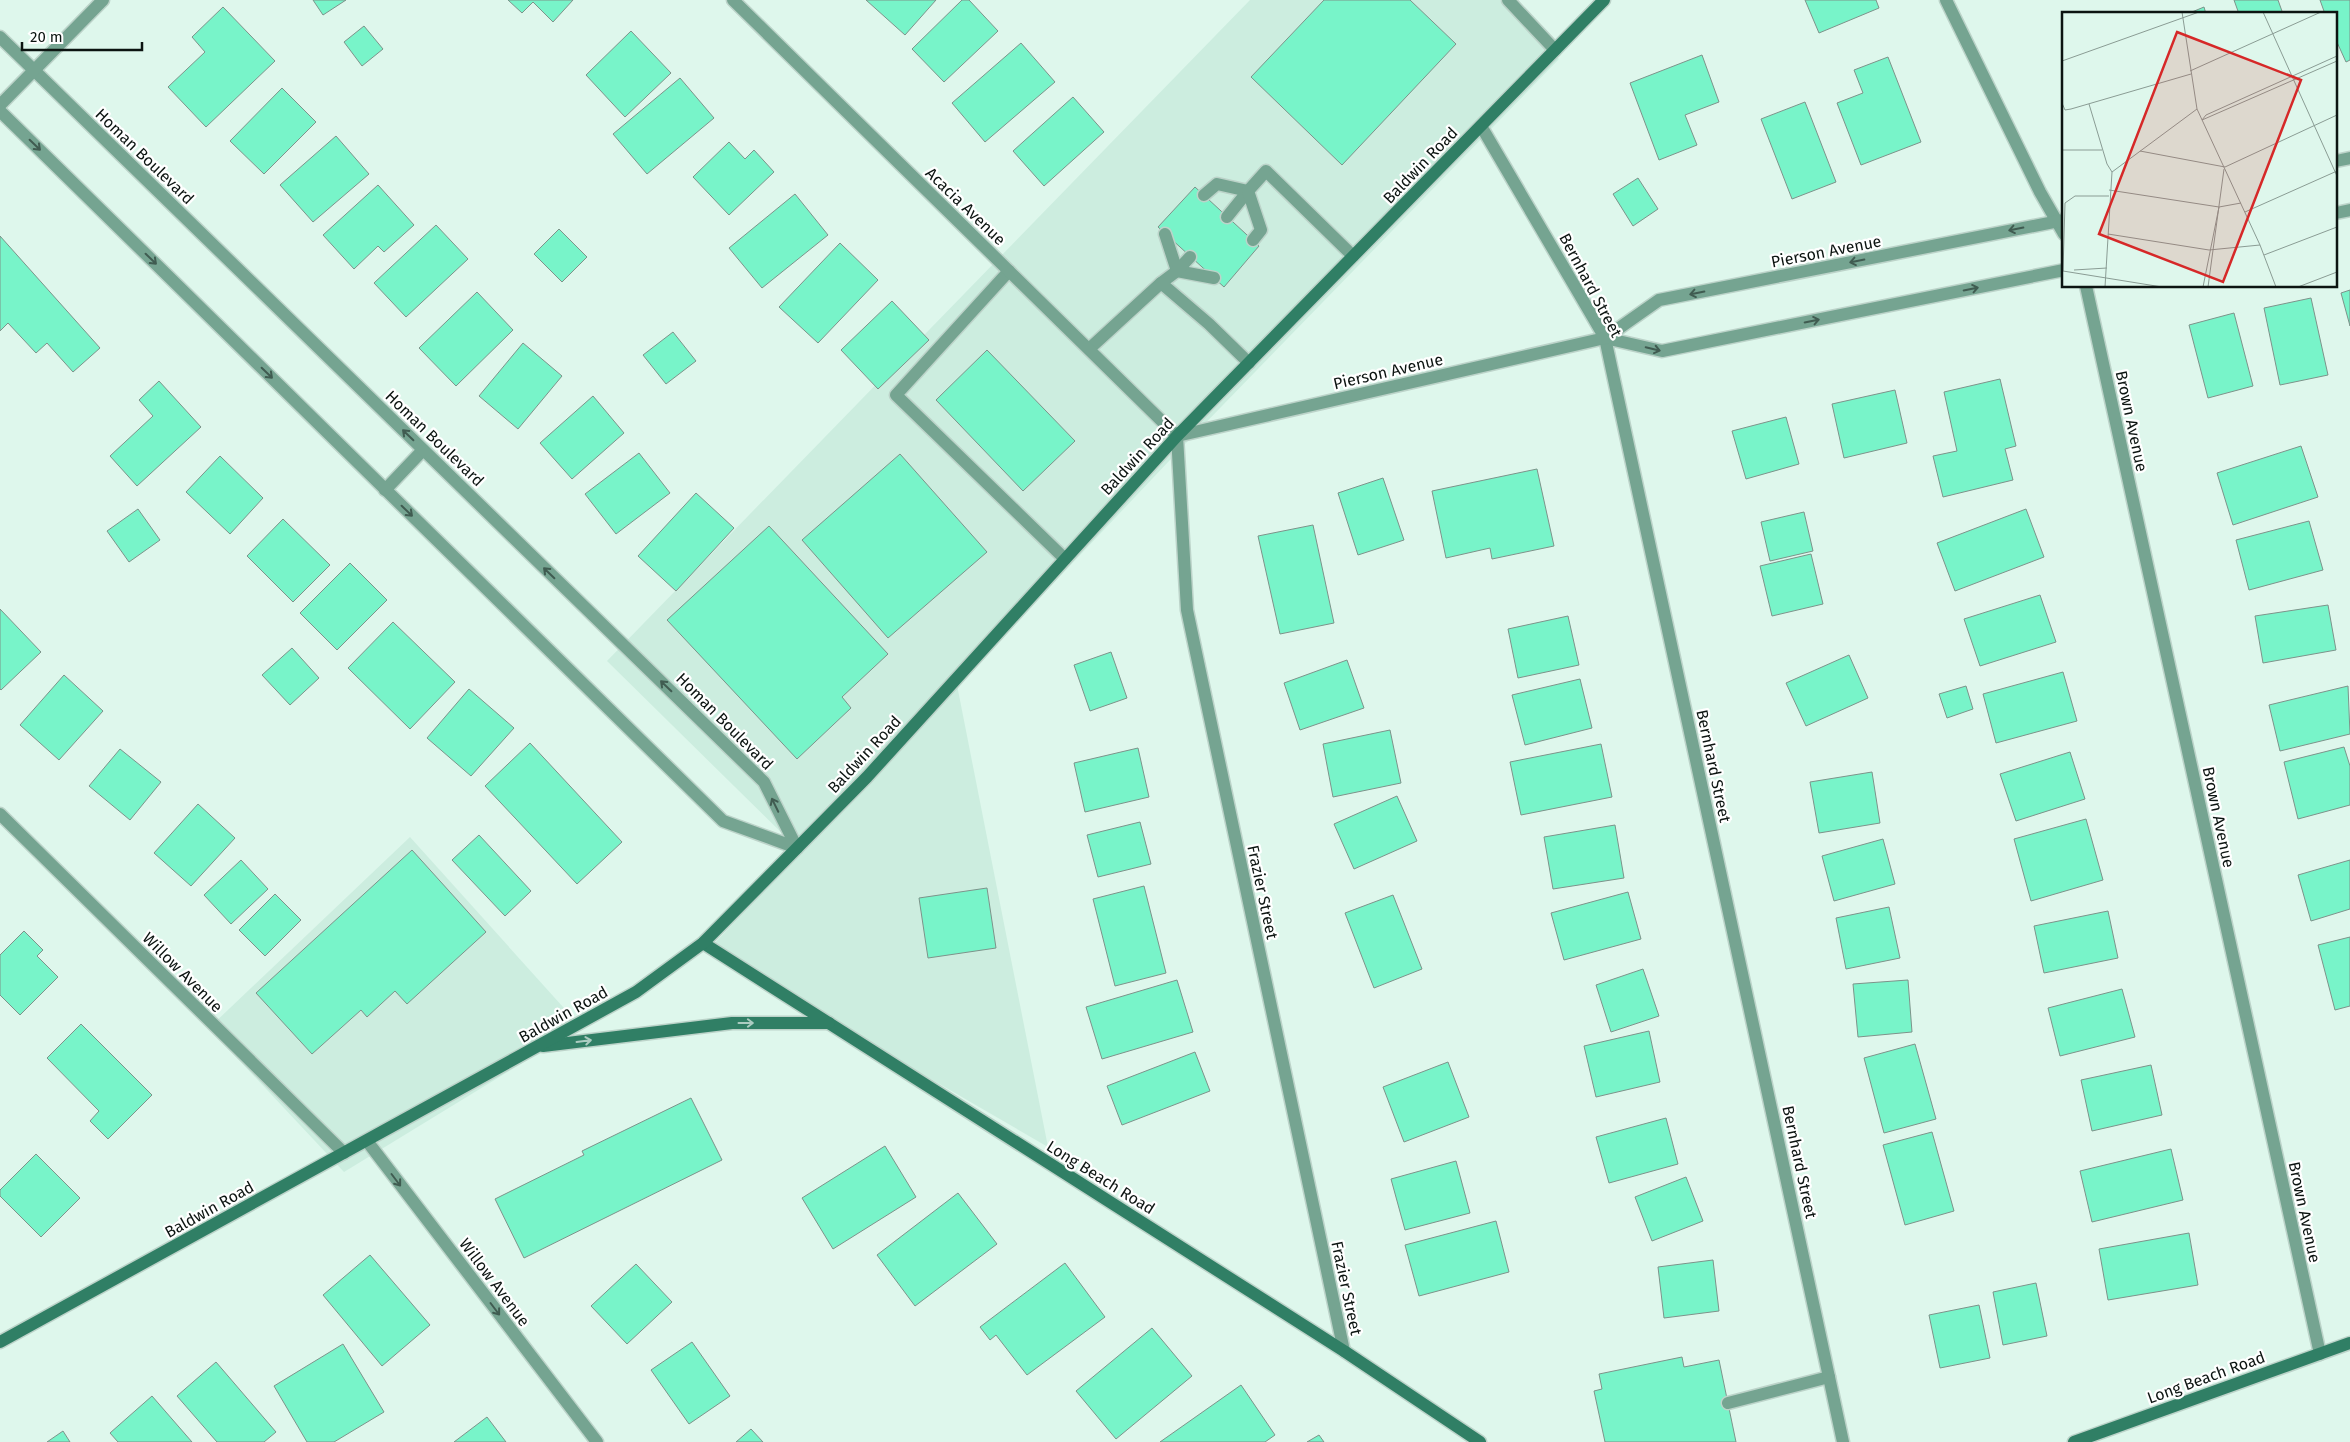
<svg xmlns="http://www.w3.org/2000/svg" width="2350" height="1442" font-family="'Fira Sans',sans-serif">
	<style>
		.built { fill: #cceddf }
		.building { fill: #78f4c9; stroke: #7d938a }
		.lines { fill: none; stroke-linecap: round; stroke-linejoin: round }
		.lane-casing { stroke: #bcd3c9; stroke-width: 15 }
		.street-casing { stroke: #bcd3c9; stroke-width: 15 }
		.secondary-casing { stroke: #bcd3c9; stroke-width: 15 }
		.lane { stroke: #75a491; stroke-width: 12 }
		.street { stroke: #75a491; stroke-width: 12 }
		.secondary { stroke: #307f65; stroke-width: 12 }
		.oneway { stroke: #405c51 }
		.oneway2 { stroke: #acccc1 }
		.labels { text-anchor: middle; stroke-width: 4.5; stroke-linejoin: round; paint-order: stroke }
		.street-label { font-size: 16px; fill: #0c1411; stroke: #fff }
		.inset-road { fill: none; stroke: #8a9c94; stroke-width: 1 }
		.view { fill: #d62828; fill-opacity: 0.15; stroke: #d62828; stroke-width: 2.5 }
		.inset-edge { fill: none; stroke: #0c1411; stroke-width: 2.5 }
	</style>
	<rect width="100%" height="100%" fill="#def7ec"/>
	<g class="built">
		<path d="M1250,0h250l59,59 -372,383 -230,243 91,462 -340,-197 93,-98 -194,-191z"/>
		<path d="M410,837l171,190 -237,145 -135,-144z"/>
	</g>
	<g class="building">
		<path d="M313,0h33l-23,15z"/>
		<path d="M508,0h65l-20,22 -20,-20 -11,11z"/>
		<path d="M866,0h70l-31,35z"/>
		<path d="M962,0h7l29,31 -54,51 -32,-33z"/>
		<path d="M1324,0h86l46,44 -114,121 -91,-88z"/>
		<path d="M1805,0h71l3,8 -60,25z"/>
		<path d="M2234,0h44l5,14h-44z"/>
		<path d="M2320,0h30v60l-4,2 -10,-22v-26h-11z"/>
		<path d="M223,7l52,54 -69,66 -38,-40 37,-35 -13,-15z"/>
		<path d="M2204,7l2,7h-19z"/>
		<path d="M364,26l19,23 -21,17 -18,-24z"/>
		<path d="M631,31l40,42 -46,44 -39,-42z"/>
		<path d="M1021,43l34,39 -70,60 -33,-39z"/>
		<path d="M1702,55l17,47 -34,13 12,30 -38,15 -29,-77z"/>
		<path d="M1888,57l33,85 -60,23 -24,-62 26,-10 -9,-23z"/>
		<path d="M680,78l34,40 -67,56 -34,-40z"/>
		<path d="M282,88l34,34 -52,52 -34,-33z"/>
		<path d="M1073,97l31,35 -60,54 -31,-35z"/>
		<path d="M1805,102l31,80 -44,17 -31,-80z"/>
		<path d="M336,136l33,38 -56,48 -33,-37z"/>
		<path d="M729,142l16,17 9,-9 20,22 -45,43 -36,-38z"/>
		<path d="M1638,178l20,31 -25,17 -20,-32z"/>
		<path d="M378,185l36,40 -30,27 -6,-6 -24,23 -31,-34z"/>
		<path d="M1195,187l64,59 -35,41 -66,-60z"/>
		<path d="M795,194l33,41 -66,53 -33,-40z"/>
		<path d="M436,225l32,34 -62,58 -32,-34z"/>
		<path d="M559,229l28,28 -25,25 -28,-28z"/>
		<path d="M0,236l100,112 -27,24 -26,-29 -11,10 -28,-30 -8,8z"/>
		<path d="M840,243l38,37 -60,63 -39,-36z"/>
		<path d="M2350,290v36l-9,-33z"/>
		<path d="M477,292l36,38 -57,56 -37,-38z"/>
		<path d="M2311,298l17,77 -48,10 -16,-77z"/>
		<path d="M892,301l37,39 -51,49 -37,-39z"/>
		<path d="M2234,313l19,73 -45,12 -19,-73z"/>
		<path d="M673,332l23,29 -30,23 -23,-29z"/>
		<path d="M523,343l39,33 -44,53 -39,-33z"/>
		<path d="M987,350l88,91 -52,50 -87,-91z"/>
		<path d="M2000,379l16,67 -11,3 8,31 -70,17 -10,-41 24,-5 -13,-59z"/>
		<path d="M159,381l42,46 -64,59 -27,-30 43,-40 -14,-16z"/>
		<path d="M1895,390l12,53 -63,15 -12,-54z"/>
		<path d="M593,396l31,37 -52,46 -32,-36z"/>
		<path d="M1786,417l13,47 -53,15 -14,-48z"/>
		<path d="M2301,446l17,51 -85,28 -16,-52z"/>
		<path d="M639,453l31,40 -54,41 -31,-40z"/>
		<path d="M900,454l87,98 -99,86 -86,-98z"/>
		<path d="M220,456l43,42 -33,36 -44,-42z"/>
		<path d="M1537,469l17,77 -62,13 -2,-11 -44,10 -14,-67z"/>
		<path d="M1383,478l21,62 -46,15 -20,-62z"/>
		<path d="M696,493l38,35 -58,63 -38,-35z"/>
		<path d="M138,509l22,31 -31,22 -22,-31z"/>
		<path d="M2026,509l18,48 -89,34 -18,-48z"/>
		<path d="M1804,512l9,39 -43,10 -9,-39z"/>
		<path d="M283,519l47,46 -37,37 -46,-46z"/>
		<path d="M2309,521l14,49 -74,20 -13,-50z"/>
		<path d="M1313,525l21,98 -54,11 -22,-98z"/>
		<path d="M769,526l119,128 -46,43 9,11 -54,51 -130,-139z"/>
		<path d="M1811,554l12,50 -51,12 -12,-50z"/>
		<path d="M350,563l37,37 -50,50 -37,-37z"/>
		<path d="M2040,595l16,47 -76,24 -16,-47z"/>
		<path d="M2328,605l8,45 -73,13 -8,-47z"/>
		<path d="M0,609l41,43 -40,38 -1,-1z"/>
		<path d="M1568,616l11,49 -61,13 -10,-49z"/>
		<path d="M393,622l62,60 -45,47 -62,-61z"/>
		<path d="M292,648l27,30 -29,27 -28,-30z"/>
		<path d="M1111,652l16,46 -37,13 -16,-46z"/>
		<path d="M1849,655l19,43 -62,28 -20,-43z"/>
		<path d="M1347,660l17,48 -64,22 -16,-47z"/>
		<path d="M2063,672l14,49 -81,22 -13,-49z"/>
		<path d="M64,675l39,36 -44,49 -39,-35z"/>
		<path d="M1580,679l12,49 -67,17 -13,-50z"/>
		<path d="M1966,686l7,23 -26,9 -8,-24z"/>
		<path d="M2348,686l2,48 -70,17 -11,-46z"/>
		<path d="M469,689l45,39 -43,48 -44,-38z"/>
		<path d="M1390,730l11,53 -68,14 -10,-53z"/>
		<path d="M530,743l92,99 -45,42 -92,-98z"/>
		<path d="M1601,744l11,53 -91,18 -11,-53z"/>
		<path d="M2344,747l6,19v39l-52,14 -14,-57z"/>
		<path d="M1138,748l11,49 -64,15 -11,-49z"/>
		<path d="M120,749l41,33 -31,38 -41,-34z"/>
		<path d="M2070,752l15,47 -69,22 -16,-47z"/>
		<path d="M1872,772l8,51 -61,10 -9,-51z"/>
		<path d="M1397,796l20,45 -63,28 -20,-45z"/>
		<path d="M198,804l37,34 -44,48 -37,-33z"/>
		<path d="M2086,819l17,61 -72,21 -17,-62z"/>
		<path d="M1140,822l11,42 -53,13 -11,-42z"/>
		<path d="M1615,825l9,53 -71,11 -9,-52z"/>
		<path d="M479,835l52,56 -26,25 -53,-56z"/>
		<path d="M1883,839l12,45 -61,17 -12,-45z"/>
		<path d="M412,850l74,82 -79,72 -12,-13 -28,26 -6,-7 -49,44 -56,-61z"/>
		<path d="M241,860l27,29 -37,35 -27,-29z"/>
		<path d="M2350,860v49l-39,12 -13,-46z"/>
		<path d="M1144,886l22,87 -51,13 -22,-87z"/>
		<path d="M987,888l9,60 -68,10 -9,-60z"/>
		<path d="M1628,892l13,47 -77,21 -13,-47z"/>
		<path d="M275,894l26,26 -36,36 -26,-26z"/>
		<path d="M1393,895l29,74 -48,19 -29,-75z"/>
		<path d="M1889,907l11,51 -54,11 -10,-51z"/>
		<path d="M2108,911l10,47 -74,15 -10,-47z"/>
		<path d="M24,931l19,19 -6,6 21,21 -38,38 -20,-20v-40z"/>
		<path d="M2350,937v69l-15,4 -17,-65z"/>
		<path d="M1643,969l16,47 -48,16 -15,-47z"/>
		<path d="M1177,980l16,52 -91,27 -16,-52z"/>
		<path d="M1908,980l4,52 -54,5 -5,-53z"/>
		<path d="M2122,989l13,48 -75,19 -12,-48z"/>
		<path d="M81,1024l71,71 -44,44 -18,-18 9,-10 -52,-53z"/>
		<path d="M1649,1031l11,51 -64,15 -12,-51z"/>
		<path d="M1915,1044l21,75 -52,14 -20,-75z"/>
		<path d="M1195,1052l15,39 -88,34 -15,-39z"/>
		<path d="M1448,1062l21,55 -65,25 -21,-55z"/>
		<path d="M2151,1065l11,50 -70,16 -11,-51z"/>
		<path d="M691,1098l31,62 -198,98 -29,-59 89,-44 -2,-4z"/>
		<path d="M1666,1118l12,46 -69,19 -13,-46z"/>
		<path d="M1932,1132l22,79 -49,14 -22,-80z"/>
		<path d="M885,1146l31,51 -83,52 -31,-51z"/>
		<path d="M2171,1149l12,51 -91,22 -12,-51z"/>
		<path d="M36,1154l44,44 -39,39 -41,-41v-6z"/>
		<path d="M1456,1161l14,52 -65,17 -14,-51z"/>
		<path d="M1686,1177l17,44 -51,20 -17,-44z"/>
		<path d="M958,1193l39,51 -82,62 -38,-51z"/>
		<path d="M1496,1221l13,51 -90,24 -14,-51z"/>
		<path d="M2189,1233l9,52 -90,15 -9,-51z"/>
		<path d="M370,1255l60,70 -48,41 -59,-71z"/>
		<path d="M1713,1260l6,51 -55,7 -6,-51z"/>
		<path d="M1065,1263l40,54 -78,58 -31,-40 -6,5 -10,-13z"/>
		<path d="M636,1264l36,38 -45,42 -36,-38z"/>
		<path d="M2036,1283l11,53 -44,9 -10,-53z"/>
		<path d="M1979,1305l11,53 -50,10 -11,-53z"/>
		<path d="M1152,1328l40,48 -76,63 -40,-48z"/>
		<path d="M692,1342l38,54 -41,28 -38,-54z"/>
		<path d="M343,1344l41,68 -50,30h-27l-33,-56z"/>
		<path d="M1682,1357l2,10 35,-7 17,82h-131l-11,-51 8,-2 -3,-15z"/>
		<path d="M216,1362l60,70 -12,10h-47l-40,-46z"/>
		<path d="M1241,1385l34,50 -10,7h-105z"/>
		<path d="M152,1396l40,46h-74l-8,-9z"/>
		<path d="M487,1417l19,25h-52z"/>
		<path d="M751,1429l12,13h-27z"/>
		<path d="M63,1431l7,11h-23z"/>
		<path d="M1319,1435l5,7h-17z"/>
	</g>
	<g class="lines">
		<g class="lane-casing">
			<g id="lane">
				<path d="M1204,195l13,-11 31,7 -21,26"/>
				<path d="M1165,234l12,37 37,7"/>
				<path d="M1253,240l8,-10 -13,-39 18,-20 87,85"/>
				<path d="M1009,271l-113,124 169,164"/>
				<path d="M1161,283l16,-12 13,-14"/>
				<path d="M1089,349l72,-66 48,41 40,39"/>
				<path d="M385,490l38,-40"/>
				<path d="M1728,1403l101,-26"/>
			</g>
		</g>
		<g class="street-casing">
			<g id="street">
				<path d="M733,0l444,436"/>
				<path d="M1508,0l47,50"/>
				<path d="M1946,0l94,192 24,42"/>
				<path d="M0,37l764,745 33,66"/>
				<path d="M0,105l103,-105"/>
				<path d="M0,111l723,710 74,27"/>
				<path d="M1481,126l124,212 238,1104"/>
				<path d="M2336,161l14,-3"/>
				<path d="M2336,213l14,-3"/>
				<path d="M2086,286l234,1068"/>
				<path d="M1605,338l57,13 402,-81"/>
				<path d="M1177,436l10,174 157,741"/>
				<path d="M1177,436l428,-98 54,-38 405,-80"/>
				<path d="M0,814l344,339"/>
				<path d="M367,1141l230,301"/>
			</g>
		</g>
		<g class="secondary-casing">
			<g id="secondary">
				<path d="M703,943l641,408 136,91"/>
				<path d="M543,1046l189,-23h97"/>
				<path d="M0,1342l636,-350 67,-49 94,-95 70,-71 310,-341 427,-436"/>
				<path d="M2074,1442l276,-99"/>
			</g>
		</g>
		<use href="#lane" class="lane"/>
		<use href="#street" class="street"/>
		<use href="#secondary" class="secondary"/>
	</g>
	<defs><path id="oneway-shaft" d="M-6 0H5M1.5-3L5.5 0L1.5 3" fill="none" stroke-width="1.6" stroke-linecap="round" stroke-linejoin="round" transform="scale(1.25)"/></defs>
	<g class="oneway">
		<use href="#oneway-shaft" transform="translate(35 145) rotate(44)"/>
		<use href="#oneway-shaft" transform="translate(2016 229) rotate(169)"/>
		<use href="#oneway-shaft" transform="translate(151 259) rotate(44)"/>
		<use href="#oneway-shaft" transform="translate(1857 261) rotate(169)"/>
		<use href="#oneway-shaft" transform="translate(1971 289) rotate(-11)"/>
		<use href="#oneway-shaft" transform="translate(1697 293) rotate(169)"/>
		<use href="#oneway-shaft" transform="translate(1812 321) rotate(-11)"/>
		<use href="#oneway-shaft" transform="translate(1653 349) rotate(13)"/>
		<use href="#oneway-shaft" transform="translate(267 373) rotate(44)"/>
		<use href="#oneway-shaft" transform="translate(408 435) rotate(-136)"/>
		<use href="#oneway-shaft" transform="translate(407 511) rotate(44)"/>
		<use href="#oneway-shaft" transform="translate(549 573) rotate(-136)"/>
		<use href="#oneway-shaft" transform="translate(666 686) rotate(-136)"/>
		<use href="#oneway-shaft" transform="translate(775 805) rotate(-116)"/>
		<use href="#oneway-shaft" transform="translate(396 1180) rotate(53)"/>
		<use href="#oneway-shaft" transform="translate(495 1309) rotate(53)"/>
	</g>
	<g class="oneway2">
		<use href="#oneway-shaft" transform="translate(746 1023)"/>
		<use href="#oneway-shaft" transform="translate(584 1041) rotate(-7)"/>
	</g>
	<g class="labels">
		<g class="street-label">
			<text transform="translate(145 156) rotate(44)" y="6">Homan Boulevard</text>
			<text transform="translate(1420 165) rotate(-46)" y="6">Baldwin Road</text>
			<text transform="translate(966 206) rotate(44)" y="6">Acacia Avenue</text>
			<text transform="translate(1826 251) rotate(-11)" y="6">Pierson Avenue</text>
			<text transform="translate(1591 285) rotate(62)" y="6">Bernhard Street</text>
			<text transform="translate(1388 371) rotate(-13)" y="6">Pierson Avenue</text>
			<text transform="translate(2132 421) rotate(78)" y="6">Brown Avenue</text>
			<text transform="translate(435 438) rotate(44)" y="6">Homan Boulevard</text>
			<text transform="translate(1137 456) rotate(-47)" y="6">Baldwin Road</text>
			<text transform="translate(725 721) rotate(45)" y="6">Homan Boulevard</text>
			<text transform="translate(864 754) rotate(-47)" y="6">Baldwin Road</text>
			<text transform="translate(1714 766) rotate(78)" y="6">Bernhard Street</text>
			<text transform="translate(2219 817) rotate(78)" y="6">Brown Avenue</text>
			<text transform="translate(1263 892) rotate(78)" y="6">Frazier Street</text>
			<text transform="translate(183 972) rotate(45)" y="6">Willow Avenue</text>
			<text transform="translate(563 1014) rotate(-29)" y="6">Baldwin Road</text>
			<text transform="translate(1800 1162) rotate(78)" y="6">Bernhard Street</text>
			<text transform="translate(1101 1177) rotate(32)" y="6">Long Beach Road</text>
			<text transform="translate(209 1209) rotate(-29)" y="6">Baldwin Road</text>
			<text transform="translate(2305 1212) rotate(78)" y="6">Brown Avenue</text>
			<text transform="translate(495 1282) rotate(53)" y="6">Willow Avenue</text>
			<text transform="translate(1347 1288) rotate(78)" y="6">Frazier Street</text>
			<text transform="translate(2206 1377) rotate(-20)" y="6">Long Beach Road</text>
		</g>
	</g>
	<g transform="translate(2062 12)">
		<rect width="275" height="275" fill="#def7ec"/>
		<path class="inset-road" d="M120,0l15,97 63,136 16,42M201,0l74,164M0,49l137,-49M128,59l131,-59M0,91l3,7 6,-1 120,-35M27,92l18,60 5,8M140,108l4,-5 131,-59M140,108l135,-59M0,138h40M78,139l85,16M163,155l112,-52M47,178l110,17 22,-4M183,200l92,-41M46,222l101,16 51,-5M202,243l73,-28M12,258l33,-2M1,259l2,-68 10,-7h34M1,259l99,16M43,275l7,-115 85,-63M141,275l16,-80M146,275l16,-118M236,275l39,-15"/>
		<path class="view" d="M115,20l124,48 -78,202 -124,-48z"/>
		<rect width="275" height="275" class="inset-edge"/>
	</g>
	<path d="M22 42v8h120v-8" fill="none" stroke="#0c1411" stroke-width="2.5"/>
	<text x="30" y="42" font-size="15" fill="#0c1411" stroke="#ffffff" stroke-width="4" paint-order="stroke">20 m</text>
</svg>
